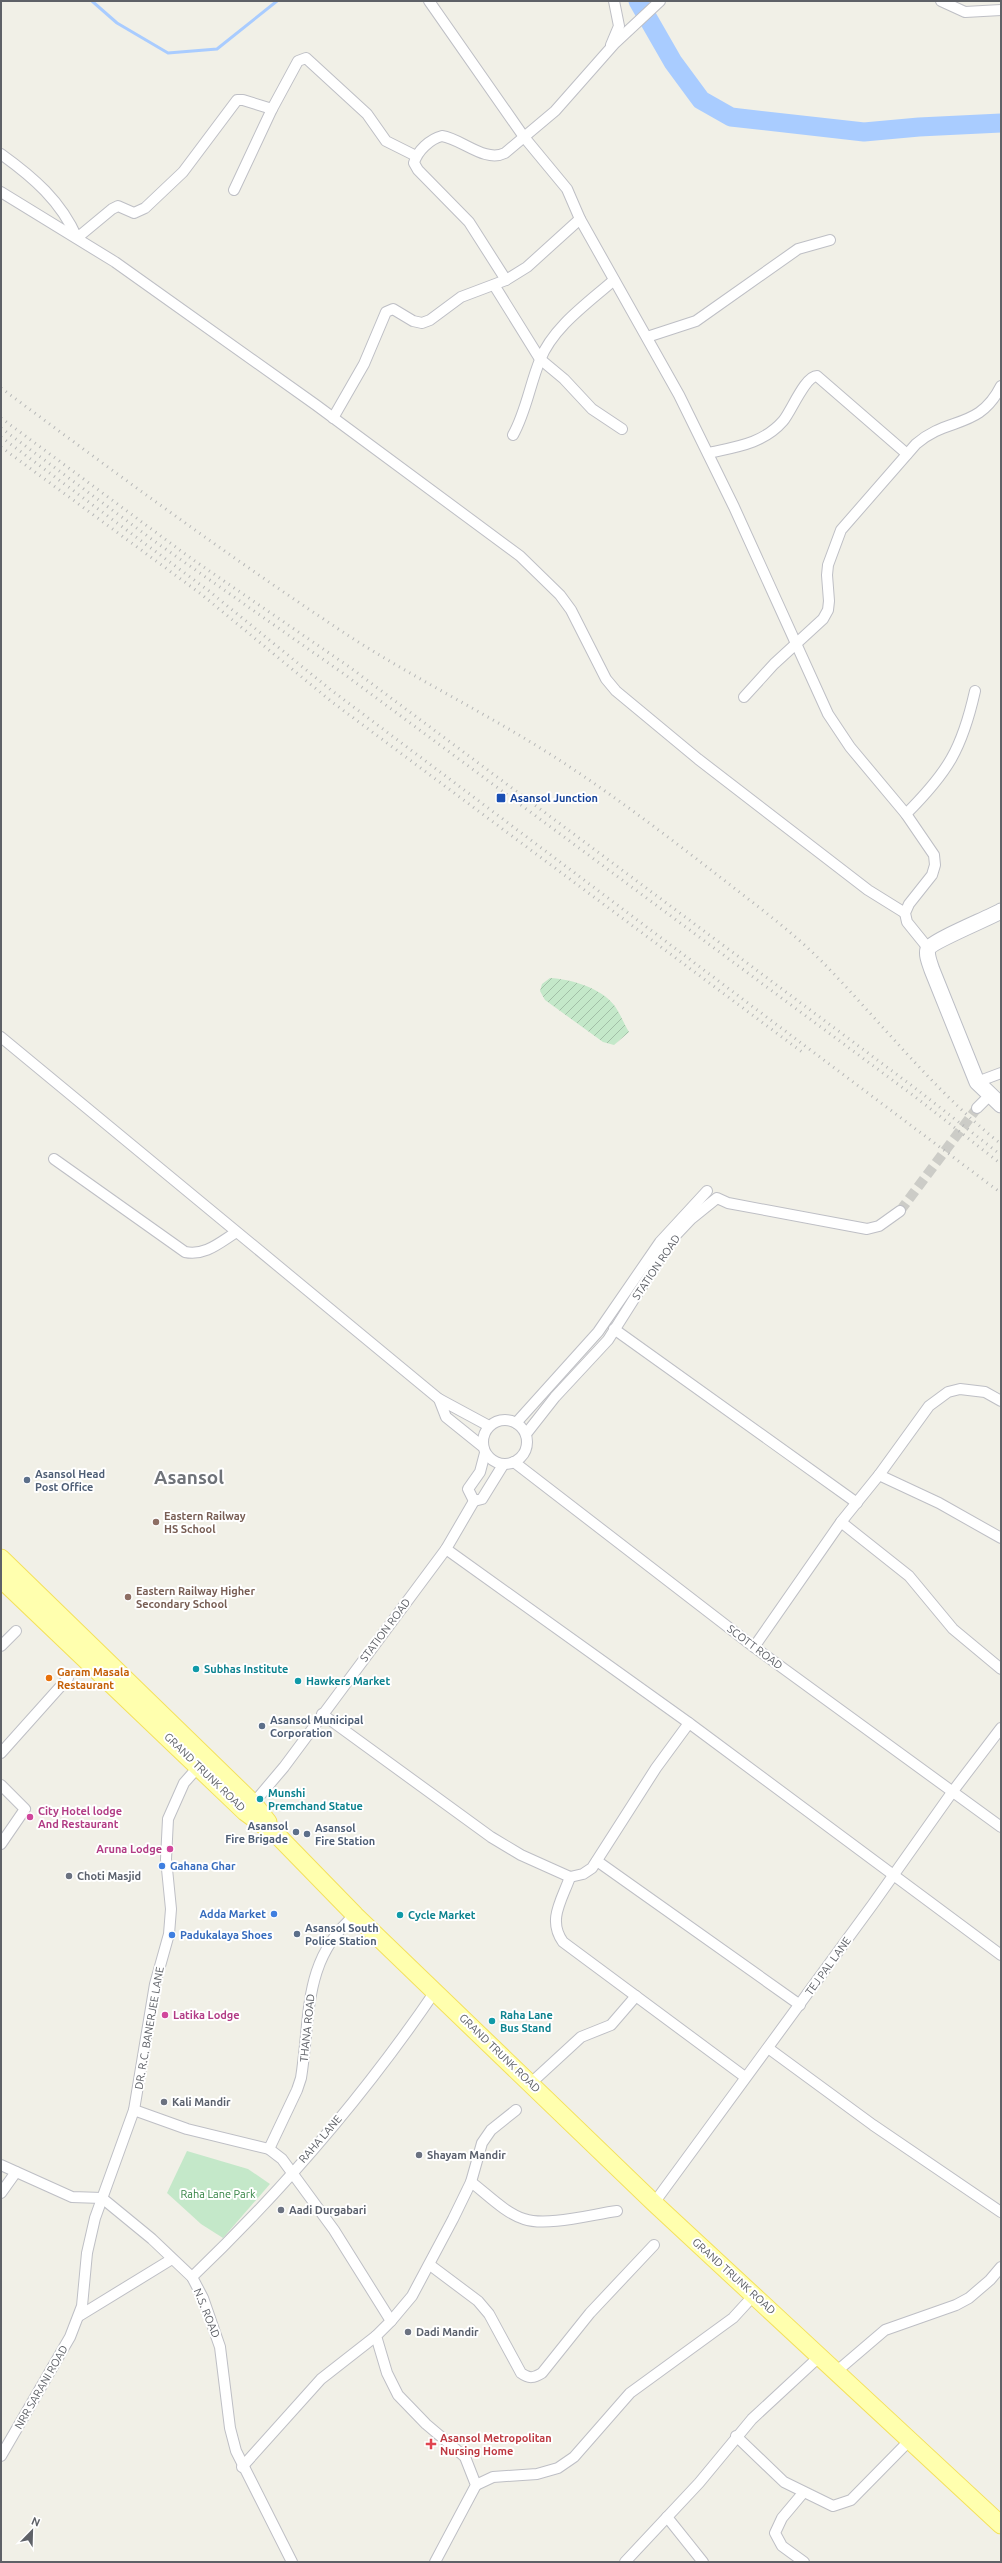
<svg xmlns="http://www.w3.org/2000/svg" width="1002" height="2563" font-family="Ubuntu,sans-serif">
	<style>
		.park { fill: #c4e8c9 }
		.garden { fill: url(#garden-furrows) }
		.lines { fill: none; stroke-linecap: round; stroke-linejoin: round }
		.stream { stroke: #a9ccff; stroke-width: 3 }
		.river { stroke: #a9ccff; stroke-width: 19 }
		.street-tunnel { stroke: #ccccc7; stroke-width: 10; stroke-dasharray: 10 5; stroke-linecap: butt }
		.street-casing { stroke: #bebfc5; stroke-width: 12 }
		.secondary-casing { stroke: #bcbec5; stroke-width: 17 }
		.primary-casing { stroke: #f4e15d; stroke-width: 19 }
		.street { stroke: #fff; stroke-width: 10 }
		.secondary { stroke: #fff; stroke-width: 15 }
		.primary { stroke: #ffffae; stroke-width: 17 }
		.rail { stroke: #b7b8b8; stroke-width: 3; stroke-dasharray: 1 5; stroke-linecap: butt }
		.transit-dot { fill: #1a4fb4; stroke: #fff; stroke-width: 1.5 }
		.service-dot { fill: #5c6f8a; stroke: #fff; stroke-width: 1.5 }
		.education-dot { fill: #8d6e63; stroke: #fff; stroke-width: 1.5 }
		.culture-dot { fill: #0f9aa8; stroke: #fff; stroke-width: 1.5 }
		.food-dot { fill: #e8710a; stroke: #fff; stroke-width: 1.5 }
		.hotel-dot { fill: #d1479c; stroke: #fff; stroke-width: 1.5 }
		.shop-dot { fill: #3f7fe0; stroke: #fff; stroke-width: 1.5 }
		.worship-dot { fill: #6b7280; stroke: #fff; stroke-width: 1.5 }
		.health-dot { fill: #e0444e; stroke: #fff; stroke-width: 1.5 }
		.labels { text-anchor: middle; stroke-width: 4; stroke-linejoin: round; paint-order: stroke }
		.transit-label { font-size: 11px; font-weight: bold; fill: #164399; stroke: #fff; text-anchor: start }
		.street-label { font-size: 11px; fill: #5e6167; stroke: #fff }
		.service-label { font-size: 11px; font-weight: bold; fill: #4e5e75; stroke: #fff; text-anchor: start }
		.education-label { font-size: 11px; font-weight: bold; fill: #785e54; stroke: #fff; text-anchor: start }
		.culture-label { font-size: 11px; font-weight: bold; fill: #0d838f; stroke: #fff; text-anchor: start }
		.food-label { font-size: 11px; font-weight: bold; fill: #c56008; stroke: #fff; text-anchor: start }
		.hotel-label { font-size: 11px; font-weight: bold; fill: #b23c85; stroke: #fff; text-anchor: start }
		.shop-label { font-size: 11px; font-weight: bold; fill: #366cbe; stroke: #fff; text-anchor: start }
		.worship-label { font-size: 11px; font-weight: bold; fill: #5b616d; stroke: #fff; text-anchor: start }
		.park-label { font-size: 11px; fill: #338242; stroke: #fff }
		.health-label { font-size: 11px; font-weight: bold; fill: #be3a42; stroke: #fff; text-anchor: start }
		.town-label { font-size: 19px; font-weight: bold; fill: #6f7379; stroke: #fff }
	</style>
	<defs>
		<pattern id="garden-furrows" width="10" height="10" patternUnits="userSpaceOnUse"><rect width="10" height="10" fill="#c4e8c9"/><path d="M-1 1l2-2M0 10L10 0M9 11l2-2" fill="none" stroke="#a2bfa7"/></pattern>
	</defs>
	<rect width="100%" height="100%" fill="#f1f0e7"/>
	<path class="park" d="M187,2151l61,18 22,15 -47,54 -22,-14 -34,-31z"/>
	<path class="garden" d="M550,978c21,1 51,10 64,27 6,8 10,19 15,27l-15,13 -11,-3 -58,-42 -5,-9 2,-7z"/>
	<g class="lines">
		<path class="stream" d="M92,1l25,22 51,30 49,-4 60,-48"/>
		<path class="river" d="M638,1l35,61 28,38 30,17 133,15 55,-5 82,-4"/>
		<path class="street-tunnel" d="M900,1211l77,-103"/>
		<g class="street-casing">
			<g id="street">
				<path d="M429,1l95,136 43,52 13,30 99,176 55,112 94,207 22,33 56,67 28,41 1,10 -3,10 -23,29 -4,9 2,9 21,26"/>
				<path d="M941,1l24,11 36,-2"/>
				<path d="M611,45l8,-19 -5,-25"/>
				<path d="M1,154c32,23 60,47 76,84l35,-29 6,-3 16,7 11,-5 38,-36 54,-72h6l29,9 26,-48 8,-3 61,56 19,27 30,15"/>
				<path d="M234,190l38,-81"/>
				<path d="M1,192l114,70 201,143 204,151 40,39 11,15 35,69 10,12 82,68 170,131 37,23"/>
				<path d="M506,280l-37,-58 -51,-52 -4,-7c3,-12 16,-24 28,-27 20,3 43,27 63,17l50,-42 60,-68 45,-42"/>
				<path d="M494,285l46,74 24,20 28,30 30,20"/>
				<path d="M647,337l49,-16 102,-72 32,-9"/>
				<path d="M333,418l31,-54 22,-52 7,-3 20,12 9,2 8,-3 31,-23 45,-17 21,-13 53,-48"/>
				<path d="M513,435c13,-23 17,-51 27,-75 13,-33 48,-57 74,-80"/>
				<path d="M708,453c27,-6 55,-9 75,-32 8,-9 22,-45 34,-45l90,78"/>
				<path d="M744,697l30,-33 49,-45 5,-9 1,-9 -2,-26 1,-10 13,-35 75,-86c32,-28 63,-14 85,-58"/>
				<path d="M906,814c42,-42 56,-65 69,-123"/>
				<path d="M1,1037l438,362"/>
				<path d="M977,1082l24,-9"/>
				<path d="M977,1108l12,-12"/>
				<path d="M54,1159l131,93c20,4 34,-9 50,-19"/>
				<path d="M614,1329l243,174"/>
				<circle cx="505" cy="1442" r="22"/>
				<path d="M516,1423l82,-91 62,-90 47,-51"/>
				<path d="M526,1434l29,-37 53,-57 64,-101 19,-20 26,-21 11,5 139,26 12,-3 21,-15"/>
				<path d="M482,1446l-36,-29 -7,-18 50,27"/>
				<path d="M485,1453l-5,19 -12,17 6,12 8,-2 21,-34"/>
				<path d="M514,1462l240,185 247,180"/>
				<path d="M879,1475l60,28 62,35"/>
				<path d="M841,1522l68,54 44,53 48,40"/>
				<path d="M446,1549l243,174 312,232"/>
				<path d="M1,1646l15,-15"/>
				<path d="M754,1647l87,-125 38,-47 50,-69 19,-14 12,-3 25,3 16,9"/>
				<path d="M322,1714l169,123 30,18 49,22 13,-3 9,-6 64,-100 33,-45"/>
				<path d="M1,1753l67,-75"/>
				<path d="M1,1785l24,24 -24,35"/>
				<path d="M251,1806l33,-39 162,-218 28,-48"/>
				<path d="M597,1861l203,144"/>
				<path d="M570,1877c-8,23 -23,43 -7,65l182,135"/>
				<path d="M768,2048l105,77 128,87"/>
				<path d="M531,2083l50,-46 30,-12 25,-29"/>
				<path d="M134,2110l53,19 82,20 13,10 52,71 57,91 -15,15 11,37 11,22 28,29 39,33 11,28 -41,77"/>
				<path d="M269,2149l28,-59 4,-12c10,-62 1,-118 54,-163"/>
				<path d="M1,2165l71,32 30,1 50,41 40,38 11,21 17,49 10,81 6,23 56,111"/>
				<path d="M471,2182c16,12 34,31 53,37 23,8 69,-5 93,-8"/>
				<path d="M1,2193l15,-21"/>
				<path d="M654,2203l219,-299 80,-113 48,-63"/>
				<path d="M430,2265l48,36 11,13 32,59c8,6 13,5 21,0l48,-60 64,-68"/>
				<path d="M192,2277c90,-86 174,-184 244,-287"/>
				<path d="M79,2316l93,-57"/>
				<path d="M391,2321l21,-25 41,-77 18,-37 11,-39 9,-13 25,-20"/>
				<path d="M837,2371l48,-41 71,-25 13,-7 21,-18 11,-13"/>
				<path d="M736,2436l48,46 49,24 18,-6 59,-60"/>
				<path d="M1,2456l69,-119 12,-31 5,-53 8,-35 39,-108 21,-126 14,-50 2,-25 -5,-50 2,-40 16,-36 15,-17"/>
				<path d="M242,2467l79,-88 55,-43"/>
				<path d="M476,2485l17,-8 44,-3 21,-6 16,-11 56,-64 103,-75 22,-24"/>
				<path d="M803,2493l-21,25 -7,15 7,13 22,16"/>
				<path d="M667,2517l36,45"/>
				<path d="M625,2562l74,-79 53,-64 68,-63"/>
			</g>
		</g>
		<g class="secondary-casing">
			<path id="secondary" d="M1001,911c-12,7 -69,30 -73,38 -2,6 2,15 4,21l45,112 24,23"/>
		</g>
		<g class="primary-casing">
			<g id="primary">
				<path d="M1,1558l253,246 14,18"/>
				<path d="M1,1579l244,233 33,24 77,79 299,288 347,322"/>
			</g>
		</g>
		<use href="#street" class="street"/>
		<use href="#secondary" class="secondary"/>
		<use href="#primary" class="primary"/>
		<g class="rail">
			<path d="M1,388c113,84 227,168 345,246 67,44 140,79 207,122 67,43 131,93 194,142 30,23 60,47 86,75 55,58 105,121 168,171"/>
			<path d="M1,418l191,141 156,107 567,422 86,67"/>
			<path d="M1,428l156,115 187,131 574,425 83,65"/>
			<path d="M1,437l208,154 122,99 670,503"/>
			<path d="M1,447l200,147 131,108 470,350"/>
		</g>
	</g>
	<rect class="transit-dot" x="496" y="793" width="10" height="10" rx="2"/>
	<g class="service-dot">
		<circle cx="27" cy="1480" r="4"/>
		<circle cx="262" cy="1726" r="4"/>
		<circle cx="296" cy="1832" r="4"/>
		<circle cx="307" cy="1834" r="4"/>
		<circle cx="297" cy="1934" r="4"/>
	</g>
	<g class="education-dot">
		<circle cx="156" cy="1522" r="4"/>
		<circle cx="128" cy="1597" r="4"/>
	</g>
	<g class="culture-dot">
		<circle cx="196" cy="1669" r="4"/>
		<circle cx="298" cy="1681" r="4"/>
		<circle cx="260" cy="1799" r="4"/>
		<circle cx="400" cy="1915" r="4"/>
		<circle cx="492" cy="2021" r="4"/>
	</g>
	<circle class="food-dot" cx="49" cy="1678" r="4"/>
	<g class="hotel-dot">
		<circle cx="30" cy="1817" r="4"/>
		<circle cx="170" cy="1849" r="4"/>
		<circle cx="165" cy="2015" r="4"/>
	</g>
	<g class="shop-dot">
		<circle cx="162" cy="1866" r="4"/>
		<circle cx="274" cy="1914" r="4"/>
		<circle cx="172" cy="1935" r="4"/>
	</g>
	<g class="worship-dot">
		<circle cx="69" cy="1876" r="4"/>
		<circle cx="164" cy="2102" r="4"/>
		<circle cx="419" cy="2155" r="4"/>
		<circle cx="281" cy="2210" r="4"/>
		<circle cx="408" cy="2332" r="4"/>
	</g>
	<path class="health-dot" d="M429 2438h4v4h4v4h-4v4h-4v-4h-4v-4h4z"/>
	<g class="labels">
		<g class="transit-label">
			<text x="510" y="802">Asansol Junction</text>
		</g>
		<g class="street-label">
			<text transform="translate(656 1267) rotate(-56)" y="4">STATION ROAD</text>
			<text transform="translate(385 1630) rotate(-53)" y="4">STATION ROAD</text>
			<text transform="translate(755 1647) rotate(37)" y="4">SCOTT ROAD</text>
			<text transform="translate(205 1772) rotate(44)" y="4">GRAND TRUNK ROAD</text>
			<text transform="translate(828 1966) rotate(-54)" y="4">TEJ PAL LANE</text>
			<text transform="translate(149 2028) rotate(-80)" y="4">DR. R.C. BANERJEE LANE</text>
			<text transform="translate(307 2028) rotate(-84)" y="4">THANA ROAD</text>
			<text transform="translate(500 2053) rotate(44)" y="4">GRAND TRUNK ROAD</text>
			<text transform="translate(320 2139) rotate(-49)" y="4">RAHA LANE</text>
			<text transform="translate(734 2276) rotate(42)" y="4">GRAND TRUNK ROAD</text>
			<text transform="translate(207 2313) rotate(68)" y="4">N.S. ROAD</text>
			<text transform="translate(41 2387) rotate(-60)" y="4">NRR SARANI ROAD</text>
		</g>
		<g class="service-label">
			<text x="35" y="1478">Asansol Head<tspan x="35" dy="13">Post Office</tspan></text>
			<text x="270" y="1724">Asansol Municipal<tspan x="270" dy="13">Corporation</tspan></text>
			<text x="288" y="1830" text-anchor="end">Asansol<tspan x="288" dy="13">Fire Brigade</tspan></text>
			<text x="315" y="1832">Asansol<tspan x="315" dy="13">Fire Station</tspan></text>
			<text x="305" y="1932">Asansol South<tspan x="305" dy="13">Police Station</tspan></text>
		</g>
		<g class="education-label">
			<text x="164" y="1520">Eastern Railway<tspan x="164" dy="13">HS School</tspan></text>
			<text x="136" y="1595">Eastern Railway Higher<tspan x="136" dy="13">Secondary School</tspan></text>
		</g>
		<g class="culture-label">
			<text x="204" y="1673">Subhas Institute</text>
			<text x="306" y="1685">Hawkers Market</text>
			<text x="268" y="1797">Munshi<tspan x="268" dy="13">Premchand Statue</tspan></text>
			<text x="408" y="1919">Cycle Market</text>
			<text x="500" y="2019">Raha Lane<tspan x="500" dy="13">Bus Stand</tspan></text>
		</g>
		<g class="food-label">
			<text x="57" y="1676">Garam Masala<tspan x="57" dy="13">Restaurant</tspan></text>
		</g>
		<g class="hotel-label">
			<text x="38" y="1815">City Hotel lodge<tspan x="38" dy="13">And Restaurant</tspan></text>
			<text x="162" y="1853" text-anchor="end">Aruna Lodge</text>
			<text x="173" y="2019">Latika Lodge</text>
		</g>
		<g class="shop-label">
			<text x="170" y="1870">Gahana Ghar</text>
			<text x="266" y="1918" text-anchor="end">Adda Market</text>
			<text x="180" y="1939">Padukalaya Shoes</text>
		</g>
		<g class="worship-label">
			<text x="77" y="1880">Choti Masjid</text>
			<text x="172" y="2106">Kali Mandir</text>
			<text x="427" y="2159">Shayam Mandir</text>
			<text x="289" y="2214">Aadi Durgabari</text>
			<text x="416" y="2336">Dadi Mandir</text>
		</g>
		<g class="park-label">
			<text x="218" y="2198">Raha Lane Park</text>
		</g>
		<g class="health-label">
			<text x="440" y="2442">Asansol Metropolitan<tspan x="440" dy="13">Nursing Home</tspan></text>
		</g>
		<g class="town-label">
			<text x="189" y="1484">Asansol</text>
		</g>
	</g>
	<rect width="1002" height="2563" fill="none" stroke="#5e6167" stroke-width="4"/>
	<g transform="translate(32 2531) rotate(23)" stroke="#ffffff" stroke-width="3" paint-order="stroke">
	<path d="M0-3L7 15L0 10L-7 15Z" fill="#5e6167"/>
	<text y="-6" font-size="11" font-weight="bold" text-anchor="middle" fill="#5e6167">N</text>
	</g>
</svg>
